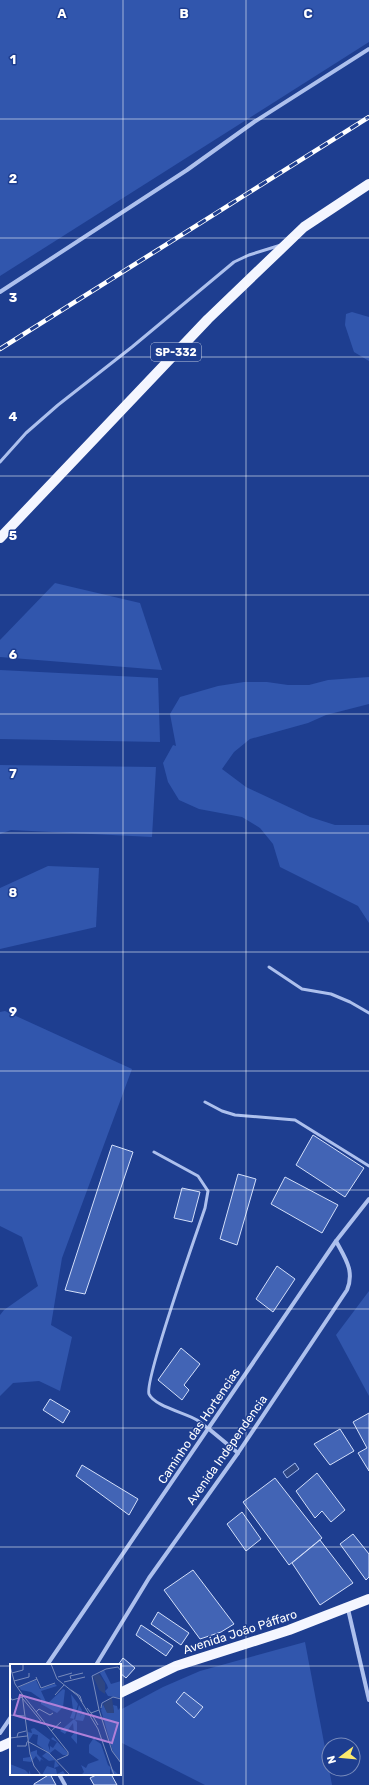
<svg xmlns="http://www.w3.org/2000/svg" width="369" height="1785" font-family="Rubik,sans-serif">
	<style>
		.green { fill: #3156ad }
		.water { fill: #2e4683; stroke: #a1b9ef }
		.building { fill: #4264b5; stroke: #d3dffa }
		.lines { fill: none; stroke-linecap: round; stroke-linejoin: round }
		.lane { stroke: #adc0ed; stroke-width: 3 }
		.street { stroke: #adc0ed; stroke-width: 4 }
		.primary { stroke: #f4f6ff; stroke-width: 10 }
		.rail-casing { stroke: #fff; stroke-width: 4.5 }
		.rail { stroke: #1e3e90; stroke-width: 3; stroke-dasharray: 9; stroke-linecap: butt }
		.grid { fill: none; stroke: #fff; stroke-width: 1; stroke-opacity: 0.55 }
		.labels { text-anchor: middle; stroke-width: 3; stroke-linejoin: round; paint-order: stroke }
		.shield { fill: #1e3e90; stroke: #bcc5de; stroke-width: 1 }
		.shield-label { font-size: 11px; font-weight: bold; fill: #fff }
		.street-label { font-size: 12px; fill: #fff; stroke: #1e3e90 }
		.inset-road { fill: none; stroke: #788bbc; stroke-width: 1 }
		.view { fill: #b080d9; fill-opacity: 0.15; stroke: #b080d9; stroke-width: 2 }
		.inset-edge { fill: none; stroke: #fff; stroke-width: 2 }
		.grid-label { font-size: 13px; text-anchor: middle; font-weight: bold; fill: #fff; stroke: #1e3e90; stroke-width: 3; stroke-linejoin: round; paint-order: stroke }
	</style>
	<rect width="100%" height="100%" fill="#1e3e90"/>
	<g class="green">
		<path d="M0,0h369v42l-369,234z"/>
		<path d="M352,312l17,5v44l-15,-9 -9,-27 1,-11z"/>
		<path d="M55,583l85,20 22,67 -162,-13v-17z"/>
		<path d="M0,670l158,8 2,64 -160,-3z"/>
		<path d="M369,677v27l-43,11 -18,8 -58,16 -16,13 -12,17 24,18 64,30 25,8h34v98l-11,-17 -78,-39 -7,-23 -13,-16 -18,-11 -43,-8 -20,-9 -11,-18 -5,-19 10,-18 3,1 -6,-32 10,-17 38,-11 26,-4h23l21,3h21l19,-5z"/>
		<path d="M0,765l156,2 -4,70 -141,-7 -11,4z"/>
		<path d="M48,866l51,2 -3,59 -96,22v-61z"/>
		<path d="M5,1011l127,58 -70,189 -11,67 21,12 -12,54 -21,-10 -26,2 -13,13v-81l4,-5 34,-24 -16,-49 -22,-11v-214z"/>
		<path d="M369,1291v105l-33,-61z"/>
		<path d="M305,1642l27,143h-127l-85,-43v-32l43,-23 37,-16z"/>
	</g>
	<path class="water" d="M295,1463l4,6 -12,9 -4,-6z"/>
	<g class="building">
		<path d="M313,1135l51,33 -19,29 -49,-32z"/>
		<path d="M112,1145l21,7 -48,142 -20,-4z"/>
		<path d="M238,1174l18,5 -19,66 -17,-6z"/>
		<path d="M285,1177l53,28 -16,28 -51,-29z"/>
		<path d="M182,1188l18,4 -8,30 -18,-4z"/>
		<path d="M277,1266l18,13 -22,33 -17,-13z"/>
		<path d="M181,1348l19,16 -16,21 5,5 -7,10 -24,-20z"/>
		<path d="M50,1399l20,12 -7,12 -20,-13z"/>
		<path d="M369,1413v58l-11,-18 9,-5 -14,-26z"/>
		<path d="M340,1429l14,22 -24,14 -16,-21z"/>
		<path d="M82,1465l56,34 -9,16 -53,-39z"/>
		<path d="M317,1473l28,37 -14,12 -9,-11 -7,7 -19,-27z"/>
		<path d="M275,1478l47,60 -33,27 -46,-63z"/>
		<path d="M242,1512l19,27 -15,12 -19,-27z"/>
		<path d="M353,1534l16,20v23l-3,3 -26,-36z"/>
		<path d="M320,1540l33,43 -33,22 -28,-42z"/>
		<path d="M193,1570l41,54 -13,8 -21,7 -36,-49z"/>
		<path d="M158,1612l31,21 -8,12 -30,-21z"/>
		<path d="M141,1625l32,21 -7,10 -30,-21z"/>
		<path d="M123,1658l12,10 -9,10 -6,-5v-8h-2z"/>
		<path d="M184,1692l19,15 -9,11 -18,-16z"/>
		<path d="M50,1774l6,11h-22v-1z"/>
		<path d="M98,1774h13l6,11h-23l-4,-7z"/>
	</g>
	<g class="lines">
		<g class="lane">
			<path d="M0,462l26,-29 32,-28 74,-58 102,-85 15,-7 32,-10"/>
			<path d="M269,967l33,22 29,5 19,8 19,11"/>
			<path d="M205,1102l17,9 13,4 60,5 74,46"/>
			<path d="M154,1152l44,24 10,15 -3,17c-8,24 -61,172 -56,186 5,12 37,19 48,26 4,3 8,6 12,9"/>
		</g>
		<g class="street">
			<path d="M0,292l187,-122 67,-48 115,-73"/>
			<path d="M209,1429l29,24"/>
			<path d="M348,1609l21,91"/>
			<path d="M47,1665l289,-424 33,-42"/>
			<path d="M96,1665l53,-87 89,-125 109,-163c8,-19 -2,-32 -11,-49"/>
			<path d="M0,1733l11,-16"/>
			<path d="M59,1774l6,11"/>
		</g>
		<g class="primary">
			<path d="M0,538l208,-219 96,-92 65,-43"/>
			<path d="M120,1693l56,-27 113,-36 80,-31"/>
			<path d="M0,1747l11,-5"/>
		</g>
		<g class="rail-casing">
			<path id="rail" d="M0,349l369,-232"/>
		</g>
		<use href="#rail" class="rail"/>
	</g>
	<path class="grid" d="M123,0v1785M246,0v1785M0,119h369M0,238h369M0,357h369M0,476h369M0,595h369M0,714h369M0,833h369M0,952h369M0,1071h369M0,1190h369M0,1309h369M0,1428h369M0,1547h369M0,1666h11M120,1666h249"/>
	<g class="labels">
		<rect class="shield" x="151" y="343" width="50" height="18" rx="3"/>
		<g class="shield-label">
			<text x="176" y="356">SP-332</text>
		</g>
		<g class="street-label">
			<text transform="translate(199 1426) rotate(-56)" y="4">Caminho das Hortencias</text>
			<text transform="translate(227 1450) rotate(-55)" y="4">Avenida Independencia</text>
			<text transform="translate(240 1632) rotate(-18)" y="4">Avenida João Páffaro</text>
		</g>
	</g>
	<g transform="translate(10 1664)">
		<rect width="111" height="111" fill="#1e3e90"/>
		<path d="M94,6l7,14 10,-3v17l-13,-2 -3,-5 3,-3 -1,-3 -7,-12zM26,16l4,9 15,-5 2,2 -16,5 6,13 16,-15 2,1 -2,17 -6,6 -16,-9v-5l-10,-7 -10,-2 -2,-3zM61,30l7,10 -4,15 3,3v22l-6,-7 3,-4 -1,-10 -8,11 -5,-3 14,-12 -4,-1 3,-8zM93,40l4,8 7,1 -1,-8 4,1 1,4 3,-3v57l-8,-12 -12,-42zM69,41l3,5 -2,7 3,-6 2,5 -2,5 -8,-1zM24,64l16,12 -2,5 2,6v-5l3,2 4,-6 -6,-3 2,-2 14,15v3h-4l-8,-6 -5,4 9,13 -5,2 1,-8 -6,1 -7,-5 5,-4 -10,-8 1,-9 -5,-1 -5,8v-10l4,1 -1,-4zM85,72v4l6,4 7,21 11,10h-6l-3,-7v7h-29l3,-3 -3,-7 5,3 2,-4 11,-4 -10,-7v-8zM27,86v4l7,7 -3,-2 -1,3 -4,-6 -5,6 -8,-1v-3l7,-1 1,-5zM0,100l15,6 4,4v-4l2,5h-21zM37,102l9,3 1,5 6,-3 2,3 -23,1z" fill="#3156ad"/>
		<path d="M89,10l6,9v11l-6,-4 -6,-14zM102,34l2,15h-7l-4,-9z" fill="#2e4683"/>
		<path class="inset-road" d="M41,0l6,15 21,17 20,33 16,46M0,2l5,18 7,10 8,60 4,12 7,9M2,9l11,-3v-5M26,13l5,11 14,-5M48,13l14,-4M61,15l-1,-3 13,-3M4,17l15,-4v-4M54,18l21,-5M8,23l19,-8M61,26l9,6 2,6M12,30l46,58v3l-11,5M45,31l9,-10M0,33l2,3 11,-3M13,35l18,22M77,44l4,5 8,-3 -7,-34 14,-7 12,-2 3,4M91,44l1,-5 11,-6 8,2M89,46l13,41 9,12M26,48l3,-3 11,6 3,-2M81,49l7,12M0,51l14,1M41,67l10,-9M7,73l1,-4 8,-2M0,74l17,-2M17,77l22,12 21,22M7,82h9l1,-4M83,111h13"/>
		<path class="view" d="M10,31l98,28 -6,20 -98,-28z"/>
		<rect width="111" height="111" class="inset-edge"/>
	</g>
	<g class="grid-label">
		<text x="62" y="18">A</text>
		<text x="184" y="18">B</text>
		<text x="308" y="18">C</text>
		<text x="13" y="64">1</text>
		<text x="13" y="183">2</text>
		<text x="13" y="302">3</text>
		<text x="13" y="421">4</text>
		<text x="13" y="540">5</text>
		<text x="13" y="659">6</text>
		<text x="13" y="778">7</text>
		<text x="13" y="897">8</text>
		<text x="13" y="1016">9</text>
	</g>
	<g transform="translate(341 1757) rotate(254)"><circle r="19" fill="#1e3e90" stroke="#788bbc"/>
	<path d="M0-3L7 15L0 10L-7 15Z" fill="#fce96d"/>
	<text y="-6" font-size="11" font-weight="bold" text-anchor="middle" fill="#ffffff">N</text>
	</g>
</svg>
